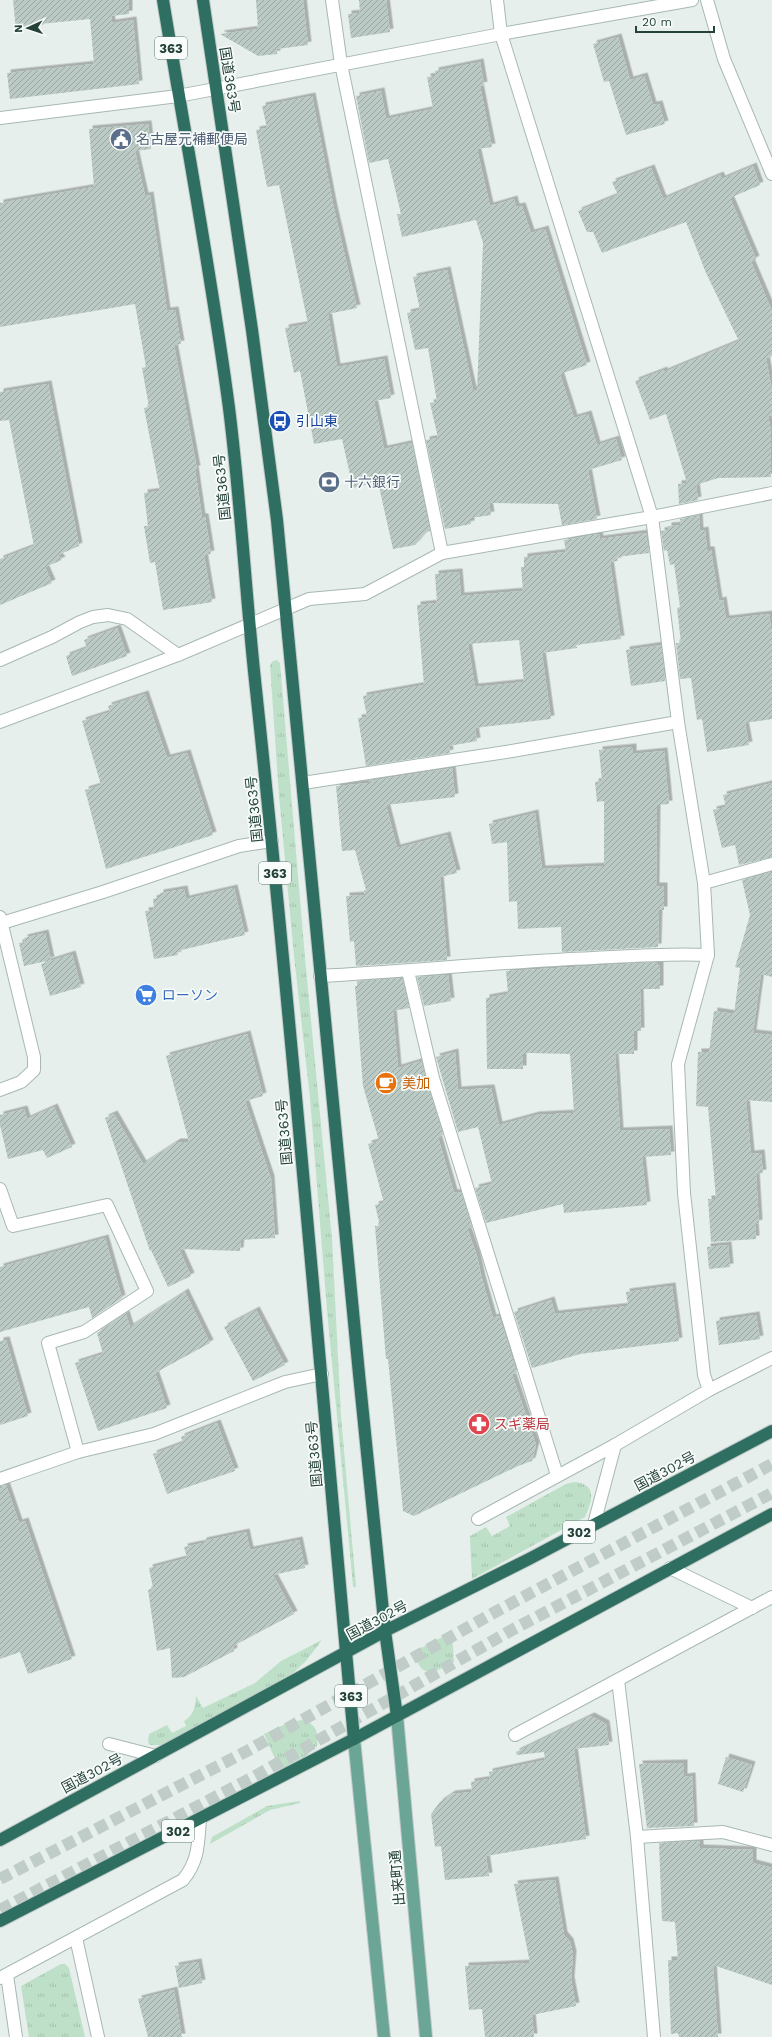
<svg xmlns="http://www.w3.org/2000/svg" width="772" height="2037" font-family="'Work Sans','Noto Sans JP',sans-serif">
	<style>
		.grass { fill: url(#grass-tufts) }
		.building { fill: url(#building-hatch); fill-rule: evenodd; filter: url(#shadow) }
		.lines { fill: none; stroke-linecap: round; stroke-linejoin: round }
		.highway-tunnel { stroke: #bfccc8; stroke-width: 12; stroke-dasharray: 12 6; stroke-linecap: butt }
		.minor-casing { stroke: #a8b8b2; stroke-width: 14 }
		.major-casing { stroke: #c2cac8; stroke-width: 14 }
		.highway-casing { stroke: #c2cac8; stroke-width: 14 }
		.minor { stroke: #fff; stroke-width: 12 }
		.major { stroke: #6aa596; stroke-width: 12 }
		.highway { stroke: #2f6f62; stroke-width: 12 }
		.labels { text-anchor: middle; stroke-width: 3.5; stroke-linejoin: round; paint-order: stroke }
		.shield { fill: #f7fbf9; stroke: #637a73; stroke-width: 1 }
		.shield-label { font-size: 13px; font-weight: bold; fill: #24423a }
		.street-label { font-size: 14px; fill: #24423a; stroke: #f7fbf9 }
		.service-label { font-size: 14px; fill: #4e5e75; stroke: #f7fbf9; text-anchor: start }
		.transit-label { font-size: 14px; fill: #164399; stroke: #f7fbf9; text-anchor: start }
		.shop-label { font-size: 14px; fill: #366cbe; stroke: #f7fbf9; text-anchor: start }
		.food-label { font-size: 14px; fill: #c56008; stroke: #f7fbf9; text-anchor: start }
		.health-label { font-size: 14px; fill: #be3a42; stroke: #f7fbf9; text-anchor: start }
	</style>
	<defs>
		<pattern id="grass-tufts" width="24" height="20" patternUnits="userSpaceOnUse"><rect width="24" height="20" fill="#bfe0c8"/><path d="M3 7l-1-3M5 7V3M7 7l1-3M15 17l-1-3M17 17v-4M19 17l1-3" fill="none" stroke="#a4c1ad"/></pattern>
		<pattern id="building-hatch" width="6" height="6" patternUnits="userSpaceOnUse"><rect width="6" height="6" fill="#bbcac4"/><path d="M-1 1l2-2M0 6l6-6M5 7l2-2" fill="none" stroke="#98a6a0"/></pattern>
		<filter id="shadow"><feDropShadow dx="3.5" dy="-3.5" stdDeviation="0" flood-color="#0004"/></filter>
	</defs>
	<rect width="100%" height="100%" fill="#e6efeb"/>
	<g class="grass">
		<path d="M277,660l3,3 25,295 27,281 9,177 15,170 -1,2 -2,-2 -26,-276 -17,-212 -16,-142 -15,-160 -9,-131 3,-4z"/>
		<path d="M574,1482c24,2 18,19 11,35l-113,62 -2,-43 16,-9 6,9 18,-10 -4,-9 60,-33z"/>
		<path d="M452,1632l2,30 -22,11c-12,-2 -16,-9 -14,-21l3,-4z"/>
		<path d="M322,1640l-16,21 -17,16 -126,68h-13l-2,-3 1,-8 18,-9 5,8 14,-7 -2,-5c10,-6 11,-13 12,-25l7,12 52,-25 26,-22z"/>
		<path d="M302,1720c15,4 16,12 15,26l-10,9 -27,15 -16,-36 26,-12z"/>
		<path d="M300,1801v2l-30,7 -60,34 2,-7 55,-31z"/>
		<path d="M61,1964h4l4,4 16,69h-56l-8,-51z"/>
	</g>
	<g class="building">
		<path d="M13,0h116v14l-18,2 1,7 21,-3 6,64 -129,15 -3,-26 87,-9 -4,-45 -50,5v4l-24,2z"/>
		<path d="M256,0h47l5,45 -31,4v5l-19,2 -38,-22 38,-5z"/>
		<path d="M359,0h27l4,32 -39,6 -3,-24 12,-1z"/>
		<path d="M618,37l12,43 14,-4 9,29 6,-1 6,20 -39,11 -17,-54 -5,1 -11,-38z"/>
		<path d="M480,62l4,23 -4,1 12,61 -15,2 13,57 24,-7 2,8 6,-1 9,27 14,-4 42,136 -27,9 14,44 14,-4 9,31 19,-6 6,21 -34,10 9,49 -35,6 -4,-21 -69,-1 2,12 -20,3v6l-26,5 -19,-89 12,-2 -8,-35 7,-1 -9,-54 -13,2 -8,-37 13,-3 -7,-33 34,-7 26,120h4l6,-147 -7,-23 -74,17 -5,-23h4l-13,-55 -19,4 -13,-67 25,-5 5,28 47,-10 -6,-32 9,-1 -1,-5z"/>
		<path d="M312,96l22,113 23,99 -29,6 9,53 47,-8 7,39 -17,3 10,48 28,-6 18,88 -4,1 -11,13 -22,4 -15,-67 -25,6 -11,-49 -28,5 -14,-73 -6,2 -9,-45 23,-4 -29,-139 -12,2 -11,-57 11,-2 -5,-22z"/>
		<path d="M148,124l3,25 -16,2 10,45 5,-1 17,116 8,-1 6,34 -7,1 23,124h-2l7,48h3l6,37 -7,1 8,47 -49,8 -8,-48 -5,1 -6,-37h4l-4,-33 16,-2 -16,-83 5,-1 -7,-39 4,-1 -11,-63 -135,23v-124l94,-16 -5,-58z"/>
		<path d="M753,166l7,19 -30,13 26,61 -5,3 21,49v45l-6,2 6,33v25h-4l3,16v45l-53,1 -22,7 2,15 -19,4 -1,-20 9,-1 -21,-69 -16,6 -15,-39 29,-11v2l75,-31 -33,-68 -20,-51 -84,31 -9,-21h-6l-9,-21 40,-16 -6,-13 39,-14 12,31 57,-24 2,4z"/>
		<path d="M48,384l31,162 -21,9 4,5 -17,7 7,16 -52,22v-46l34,-13 -25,-126 -9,1v-29z"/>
		<path d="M699,515l1,16 5,-1 2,20h4l8,51 4,-1 3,19 43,-5 3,21v84l-27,4 4,22 -42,7 -5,-33 -5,1 -6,-42 -11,1 -4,-36h5l-4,-35 3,-1 -6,-43 -4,1 -3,-15 -3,1 -3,-20 7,-1v-4l13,-1 -1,-6z"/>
		<path d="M646,533l3,20 -32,4 1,4 -8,1 11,77 -45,6 1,3 -35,5 9,66 -76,9 2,13 -28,5 1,7 -84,13 -8,-48 9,-1 -4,-21 61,-11 -7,-80 20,-2 -2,-29 24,-2 2,24 62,-5 -2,-24h3v-10l42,-5 -2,-12 35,-6 1,5zM519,640l5,42 -49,5 -7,-43z"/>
		<path d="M117,628l10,28 -55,20 -6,-20 21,-8 -3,-8z"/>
		<path d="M661,645l4,36 -34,5 -5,-36z"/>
		<path d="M145,694l22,64 20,-5 26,82 -107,34 -21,-79 16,-5 -19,-64 28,-9 -2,-6z"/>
		<path d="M633,747v7l31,-3 5,53 -12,1 -1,81h8v24h-5l-1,37 -96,5 -1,-25 -43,2 -1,-28 -8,1 -2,-60 -15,2 -3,-20 46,-11 7,56 62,-3v-65l-7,1 -2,-20 7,-1 -3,-31z"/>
		<path d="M452,768l3,29 -69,8 11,43 50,-13 10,38 -17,4 7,83 -91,6 -2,-25 -4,1 -4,-46 19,-1 -1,-5h2l-11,-40 -13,1 -6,-65 33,-3v-2z"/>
		<path d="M772,783v74l-33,8 -4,-20 -13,3 -9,-38 13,-3 -3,-12z"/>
		<path d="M772,872v105l-11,-3 -8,59 19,2v67l-26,-2 5,54 10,-1 2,20 -7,1 3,49 -4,1 1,15 -45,3 -3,-43h8l-8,-92 -12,-1 2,-54h11l5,-41 20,3 6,-46 -5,-1 15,-52 -8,-35z"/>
		<path d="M234,888l11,47 -68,16 1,4 -24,4 -9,-48 9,-1 -1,-11 7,-2v-4l24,-4 2,10z"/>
		<path d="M45,933l6,27 -27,6 -5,-23 6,-1 -1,-4z"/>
		<path d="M72,954l9,33 -31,9 -9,-32z"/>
		<path d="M658,962v3h2v24h-20l1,42h-7v23h-19l5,77 49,-2 2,26 -29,2 5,48 -83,8 -1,-9 -77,19 -11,-35 17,-4 -14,-57 -20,5 -22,-75 19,-5 3,38 33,-2 8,37 37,-10 38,-2 -4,-59 -41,-1 -6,1v15h-36l-1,-71 22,-4 -2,-23z"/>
		<path d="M448,975l3,26 -27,5 -7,-29z"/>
		<path d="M402,978l7,30 -16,3 5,57 23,-7 22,74 -5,2 16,56 7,-1 11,35 -5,1 10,28 5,23 11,39 6,-2 18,57 -5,1 24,71 -4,16 -14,5 -104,50 -11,-5 -15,-152h-2l-11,-133h5l-5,-21 9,-2 -16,-59 11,-3 -16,-55 -8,-100h2v-5z"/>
		<path d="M247,1034l16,62 -18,5 26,78 4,59 -34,2 -1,11 -61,-2 12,27 -23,11 -17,-37 -1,1 -45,-133 9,-4 29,50 34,-22h12l-23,-86z"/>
		<path d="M54,1107l18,40 -25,11 -4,-8 -35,9 -8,-34v-10l24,-6 3,10z"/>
		<path d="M105,1238l17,60 -30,20 -3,-11 -89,25v-65z"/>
		<path d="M728,1245l2,22 -21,2 -2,-22z"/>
		<path d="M672,1286l7,55 -99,13 -48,14 -18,-56 37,-12 4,14 73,-8 -2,-14z"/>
		<path d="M185,1292l25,51 -55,30 12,35 -69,23 -23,-68 28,-9 -6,-21 29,-19 4,13z"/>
		<path d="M256,1310l29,55 -32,16 -29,-54z"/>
		<path d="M756,1315l4,24 -41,6 -3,-24z"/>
		<path d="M6,1340l22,76 -28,9v-84z"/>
		<path d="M217,1423l18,48 -68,23 -14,-40 30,-11 -2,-6z"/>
		<path d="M6,1485l13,38 6,-2 47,138 -44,15 -8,-22 -20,7v-173z"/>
		<path d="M246,1532l4,18 49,-10 6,28 -32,7 21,39 -61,32 1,5 -50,26 -12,1 -2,-30 -13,3 -9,-61 5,-2 -4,-20 38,-10 -3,-11 19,-4v-2z"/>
		<path d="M591,1716l15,8 3,21 -35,4 12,90 -100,17 3,20 -44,4 -4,-34 -6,1 -4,-33 9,-12 12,-8 20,-2 -1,-10 19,-3 -1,-7 56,-12 -1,-8 -27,3 -1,-3z"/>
		<path d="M726,1757l26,8 -9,27 -25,-8z"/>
		<path d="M684,1763v14l8,-1 2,50 -47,2 -8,-64z"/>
		<path d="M695,1841l5,1v6l53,2v13l19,5v117l-59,-20 5,72h-39l-1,-4 -7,1 -3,-74h10l-3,-38 -13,-1 -3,-78z"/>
		<path d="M555,1880l9,55 6,7 3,12 -2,26 5,26 -44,9 2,22h-49l-3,-28 -13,1 -4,-44 65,-3 -16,-79z"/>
		<path d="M198,1962l4,21 -23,5 -4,-22z"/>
		<path d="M174,1990l8,47h-34l-10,-38z"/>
	</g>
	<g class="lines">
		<g class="highway-tunnel">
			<path d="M0,1879l247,-128 250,-140 275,-147"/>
			<path d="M0,1910l259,-136 251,-143 262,-138"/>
		</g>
		<g class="minor-casing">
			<g id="minor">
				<path d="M332,0l9,64 101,489"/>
				<path d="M497,0l4,34 151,483 26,205 26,161 4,72 -30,109 6,129 20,182 5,15"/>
				<path d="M707,0l17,59 48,115"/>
				<path d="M0,118l178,-22 323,-62 191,-34"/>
				<path d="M0,660l52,-23 28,-15 13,-5 15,-2 19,4 51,36"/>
				<path d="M0,722l178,-67 131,-56 56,-5 77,-41 210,-36 120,-24"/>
				<path d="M303,783l209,-32 166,-29"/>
				<path d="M704,883l68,-19"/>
				<path d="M0,917l34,140v13l-13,12 -21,8"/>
				<path d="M2,923l101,-31 136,-46 33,-5"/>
				<path d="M408,971l25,107 124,397"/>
				<path d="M320,976c91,-5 182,-14 273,-18 38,-2 77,-5 115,-3"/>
				<path d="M0,1189l13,37 94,-21 40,86 -63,41 -36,11 30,109"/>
				<path d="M0,1479l78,-27 76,-18 131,-52 37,-8"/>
				<path d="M478,1519l137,-74 94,-55 63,-32"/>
				<path d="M594,1524l21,-79"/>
				<path d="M670,1568l82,40"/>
				<path d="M618,1680l19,157 17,200"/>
				<path d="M515,1735l257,-138"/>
				<path d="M109,1744l47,12"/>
				<path d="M637,1837l86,-5 49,13"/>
				<path d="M76,1938l22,99"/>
				<path d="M7,1975l9,62"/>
				<path d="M0,1978l183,-98c16,-20 15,-36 17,-61"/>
			</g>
		</g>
		<g class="major-casing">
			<g id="major">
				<path d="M397,1716l29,321"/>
				<path d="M354,1739l30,298"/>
			</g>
		</g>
		<g class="highway-casing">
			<g id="highway">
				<path d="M163,0c22,136 48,271 66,408 11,87 16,175 25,263 38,355 67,712 100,1068"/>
				<path d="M203,0l49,330 25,190 82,854 26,257 12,85"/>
				<path d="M0,1840l385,-209 144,-72 243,-128"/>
				<path d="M0,1921l354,-182 418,-225"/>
			</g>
		</g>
		<use href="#minor" class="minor"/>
		<use href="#major" class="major"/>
		<use href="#highway" class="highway"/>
	</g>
	<defs>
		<g id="civic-disc" transform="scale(1.15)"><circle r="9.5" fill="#5c6f8a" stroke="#f7fbf9"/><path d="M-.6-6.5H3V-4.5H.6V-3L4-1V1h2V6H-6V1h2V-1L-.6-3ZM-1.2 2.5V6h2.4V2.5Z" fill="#fff"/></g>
		<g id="bus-disc" transform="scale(1.15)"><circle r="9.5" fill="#1a4fb4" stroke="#f7fbf9"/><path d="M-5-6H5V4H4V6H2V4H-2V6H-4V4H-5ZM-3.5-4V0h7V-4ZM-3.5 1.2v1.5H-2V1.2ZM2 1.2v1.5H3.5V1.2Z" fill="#fff"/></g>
		<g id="bank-disc" transform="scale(1.15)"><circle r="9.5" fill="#5c6f8a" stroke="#f7fbf9"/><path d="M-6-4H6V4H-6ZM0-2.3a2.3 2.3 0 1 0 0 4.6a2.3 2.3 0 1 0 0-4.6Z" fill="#fff"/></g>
		<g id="supermarket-disc" transform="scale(1.15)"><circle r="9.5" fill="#3f7fe0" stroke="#f7fbf9"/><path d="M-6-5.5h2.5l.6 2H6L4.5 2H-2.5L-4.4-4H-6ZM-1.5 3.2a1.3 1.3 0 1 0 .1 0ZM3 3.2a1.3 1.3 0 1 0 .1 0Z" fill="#fff"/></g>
		<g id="cafe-disc" transform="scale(1.15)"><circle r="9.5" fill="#e8710a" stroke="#f7fbf9"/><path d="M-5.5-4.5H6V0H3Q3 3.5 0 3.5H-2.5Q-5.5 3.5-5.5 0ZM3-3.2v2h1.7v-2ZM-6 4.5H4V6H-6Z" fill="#fff"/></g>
		<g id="pharmacy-disc" transform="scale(1.15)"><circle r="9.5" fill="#e0444e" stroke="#f7fbf9"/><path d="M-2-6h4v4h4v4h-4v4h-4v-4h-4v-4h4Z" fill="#fff"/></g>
	</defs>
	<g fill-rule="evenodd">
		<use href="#civic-disc" x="121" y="139"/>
		<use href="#bus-disc" x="280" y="421"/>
		<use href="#bank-disc" x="329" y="482"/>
		<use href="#supermarket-disc" x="146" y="995"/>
		<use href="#cafe-disc" x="386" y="1083"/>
		<use href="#pharmacy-disc" x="479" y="1424"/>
	</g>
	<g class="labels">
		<g class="shield">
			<rect x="155" y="37" width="32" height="22" rx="3"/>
			<rect x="259" y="862" width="32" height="22" rx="3"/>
			<rect x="563" y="1521" width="32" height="22" rx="3"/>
			<rect x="335" y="1685" width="32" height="22" rx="3"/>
			<rect x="162" y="1820" width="32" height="22" rx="3"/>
		</g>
		<g class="shield-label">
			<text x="171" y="53">363</text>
			<text x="275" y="878">363</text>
			<text x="579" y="1537">302</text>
			<text x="351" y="1701">363</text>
			<text x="178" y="1836">302</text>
		</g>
		<g class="street-label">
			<text transform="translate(230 80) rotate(81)" y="5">国道363号</text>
			<text transform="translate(222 487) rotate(-96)" y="5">国道363号</text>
			<text transform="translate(254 809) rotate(-96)" y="5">国道363号</text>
			<text transform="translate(284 1132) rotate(-95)" y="5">国道363号</text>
			<text transform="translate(314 1454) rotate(-95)" y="5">国道363号</text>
			<text transform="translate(665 1471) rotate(-28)" y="5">国道302号</text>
			<text transform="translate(377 1620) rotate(-28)" y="5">国道302号</text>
			<text transform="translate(92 1773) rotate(-28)" y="5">国道302号</text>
			<text transform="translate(397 1878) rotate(-95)" y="5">出来町通</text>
		</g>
		<g class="service-label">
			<text x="136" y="144">名古屋元補郵便局</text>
			<text x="344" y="487">十六銀行</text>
		</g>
		<g class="transit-label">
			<text x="296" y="426">引山東</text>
		</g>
		<g class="shop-label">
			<text x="162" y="1000">ローソン</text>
		</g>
		<g class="food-label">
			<text x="402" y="1088">美加</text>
		</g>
		<g class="health-label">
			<text x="494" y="1429">スギ薬局</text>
		</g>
	</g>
	<g transform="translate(28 28) rotate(267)" stroke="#f7fbf9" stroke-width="3" paint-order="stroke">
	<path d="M0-3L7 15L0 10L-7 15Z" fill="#24423a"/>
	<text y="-6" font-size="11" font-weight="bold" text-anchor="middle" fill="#24423a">N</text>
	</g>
	<path d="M636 26v6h78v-6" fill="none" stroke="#24423a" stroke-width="2"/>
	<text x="642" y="26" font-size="12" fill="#24423a" stroke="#f7fbf9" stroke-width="3" paint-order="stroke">20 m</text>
</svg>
